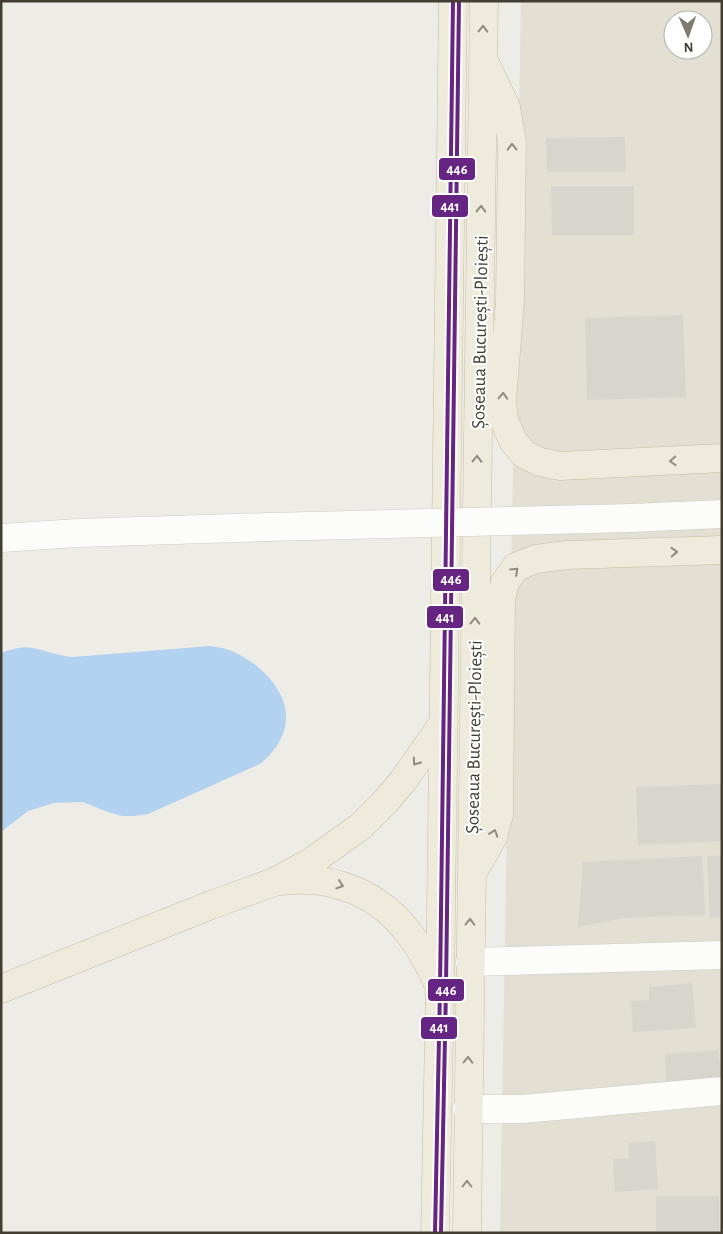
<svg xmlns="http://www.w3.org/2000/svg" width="723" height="1234" font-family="'Alegreya Sans',sans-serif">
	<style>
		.residential { fill: #e3dfd2; fill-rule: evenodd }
		.water { fill: #b2d2ef }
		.building { fill: #d7d5ce }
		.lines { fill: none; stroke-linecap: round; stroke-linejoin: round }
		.minor-casing { stroke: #cccac3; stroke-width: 29 }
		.tertiary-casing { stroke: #cccac3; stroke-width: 29 }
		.trunk-casing { stroke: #c7bca0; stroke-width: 29 }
		.minor { stroke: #fcfcfb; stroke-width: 28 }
		.tertiary { stroke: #fcfcfb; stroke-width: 28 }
		.trunk { stroke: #eeeadc; stroke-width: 28 }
		.tertiary-bridge-casing { stroke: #cccac3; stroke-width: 29; stroke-linecap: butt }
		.tertiary-bridge { stroke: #fcfcfb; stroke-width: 28 }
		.bus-1-casing { stroke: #fff; stroke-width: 8 }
		.bus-2-casing { stroke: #fff; stroke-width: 8 }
		.bus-1 { stroke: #662483; stroke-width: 4 }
		.bus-2 { stroke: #662483; stroke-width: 4 }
		.oneway { stroke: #908b7e }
		.labels { text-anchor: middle; stroke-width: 4; stroke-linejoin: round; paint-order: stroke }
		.street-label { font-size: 19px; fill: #433e32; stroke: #fff }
		.line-badge { stroke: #fff; stroke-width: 2 }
		.badge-label { font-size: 14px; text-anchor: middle; font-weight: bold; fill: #fff }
	</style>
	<rect width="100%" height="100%" fill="#eeece6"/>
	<path class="residential" d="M521,1h201v1232h-222zM673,20h30v30h-30z"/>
	<path class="water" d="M210,646c20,2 32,9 48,21 35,30 39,66 2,97l-112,50 -14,2h-12l-14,-4 -25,-10 -29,1 -26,8 -27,21v-179c11,-4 21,-7 32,-5 14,3 26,8 40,9z"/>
	<g class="building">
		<path d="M625,137l1,35h-79l-1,-34z"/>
		<path d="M551,186h83v49h-82z"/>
		<path d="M683,315l3,82 -99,3 -2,-82z"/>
		<path d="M722,784v57l-84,4 -2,-58z"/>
		<path d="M722,855v62l-12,1 -3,-62z"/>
		<path d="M702,856l3,59 -82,3 -45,9 5,-65z"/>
		<path d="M692,983l4,45 -63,4 -2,-31 18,-1v-13z"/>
		<path d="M718,1050l4,29 -56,4 -1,-29z"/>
		<path d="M655,1141l3,48 -43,3 -2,-33 16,-1 -1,-15z"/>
		<rect x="656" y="1196" width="63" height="37"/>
	</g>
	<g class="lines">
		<g class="minor-casing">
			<g id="minor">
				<path d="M470,962l252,-7"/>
				<path d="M467,1109h56l199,-18"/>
			</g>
		</g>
		<g class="tertiary-casing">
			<g id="tertiary">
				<path d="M631,518l91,-4"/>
				<path d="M1,538l77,-5 190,-6"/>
			</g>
		</g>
		<g class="trunk-casing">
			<g id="trunk">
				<path d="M486,65l20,42 6,35 -2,159 -8,100 2,19 9,21 11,13 16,8 20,4 162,-8"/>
				<path d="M472,874l21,-37 6,-23 2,-214 4,-18 11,-15 20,-8 31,-4 155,-5"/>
				<path d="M281,881c52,-6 99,12 130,55 12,15 20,33 28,50"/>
				<path d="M1,989l210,-84 63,-23 37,-20 50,-36 25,-25 17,-20 41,-59"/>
				<path d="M435,1233l5,-245 13,-987"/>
				<path d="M467,1233l17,-1232"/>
			</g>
		</g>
		<use href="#minor" class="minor"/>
		<use href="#tertiary" class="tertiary"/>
		<use href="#trunk" class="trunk"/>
		<g class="tertiary-bridge-casing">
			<path id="tertiary-bridge" d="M268,527l363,-9"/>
		</g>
		<use href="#tertiary-bridge" class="tertiary-bridge"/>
		<g class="bus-1-casing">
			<path id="bus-1" d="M435,1233l5,-245 13,-987"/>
		</g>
		<g class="bus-2-casing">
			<path id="bus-2" d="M441,1233l5,-245 13,-987"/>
		</g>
		<use href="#bus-1" class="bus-1"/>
		<use href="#bus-2" class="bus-2"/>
	</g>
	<defs><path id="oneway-chevron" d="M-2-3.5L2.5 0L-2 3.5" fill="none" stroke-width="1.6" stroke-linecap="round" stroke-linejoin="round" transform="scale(1.25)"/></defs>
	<g class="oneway">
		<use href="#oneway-chevron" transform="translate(483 29) rotate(-89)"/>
		<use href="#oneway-chevron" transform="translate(512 147) rotate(-91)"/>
		<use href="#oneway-chevron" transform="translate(481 209) rotate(-89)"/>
		<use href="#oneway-chevron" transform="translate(503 396) rotate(-88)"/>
		<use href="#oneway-chevron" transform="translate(477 459) rotate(-89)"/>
		<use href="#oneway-chevron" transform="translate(673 461) rotate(177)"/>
		<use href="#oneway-chevron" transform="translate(674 552) rotate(-2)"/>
		<use href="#oneway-chevron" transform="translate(515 571) rotate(-43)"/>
		<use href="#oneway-chevron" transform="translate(475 621) rotate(-89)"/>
		<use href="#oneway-chevron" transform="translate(416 762) rotate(125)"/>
		<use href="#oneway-chevron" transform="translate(494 833) rotate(-71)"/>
		<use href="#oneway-chevron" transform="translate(340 885) rotate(18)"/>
		<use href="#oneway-chevron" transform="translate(470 922) rotate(-89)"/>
		<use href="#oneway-chevron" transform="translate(468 1060) rotate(-89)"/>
		<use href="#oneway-chevron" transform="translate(467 1184) rotate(-90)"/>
	</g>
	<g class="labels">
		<g class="street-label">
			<text transform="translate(479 332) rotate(-89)" y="7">Șoseaua București-Ploiești</text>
			<text transform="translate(473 737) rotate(-89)" y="7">Șoseaua București-Ploiești</text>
		</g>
	</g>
	<g class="line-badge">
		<rect x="438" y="157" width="38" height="24" rx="5" fill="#662483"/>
		<rect x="431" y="194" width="38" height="24" rx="5" fill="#662483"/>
		<rect x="432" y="568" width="38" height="24" rx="5" fill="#662483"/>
		<rect x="426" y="605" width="38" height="24" rx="5" fill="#662483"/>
		<rect x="427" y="978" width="38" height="24" rx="5" fill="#662483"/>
		<rect x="420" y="1016" width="38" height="24" rx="5" fill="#662483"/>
	</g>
	<g class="badge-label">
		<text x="457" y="174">446</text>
		<text x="450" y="211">441</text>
		<text x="451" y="584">446</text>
		<text x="445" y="622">441</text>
		<text x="446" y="995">446</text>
		<text x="439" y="1032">441</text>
	</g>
	<rect width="723" height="1234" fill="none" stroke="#433e32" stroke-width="5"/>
	<g transform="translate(688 35) rotate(178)"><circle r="24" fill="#ffffff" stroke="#b4b2ad"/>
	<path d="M0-4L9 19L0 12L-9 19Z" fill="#7f7b71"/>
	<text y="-8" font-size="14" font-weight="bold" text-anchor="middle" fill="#433e32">N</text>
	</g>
</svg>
